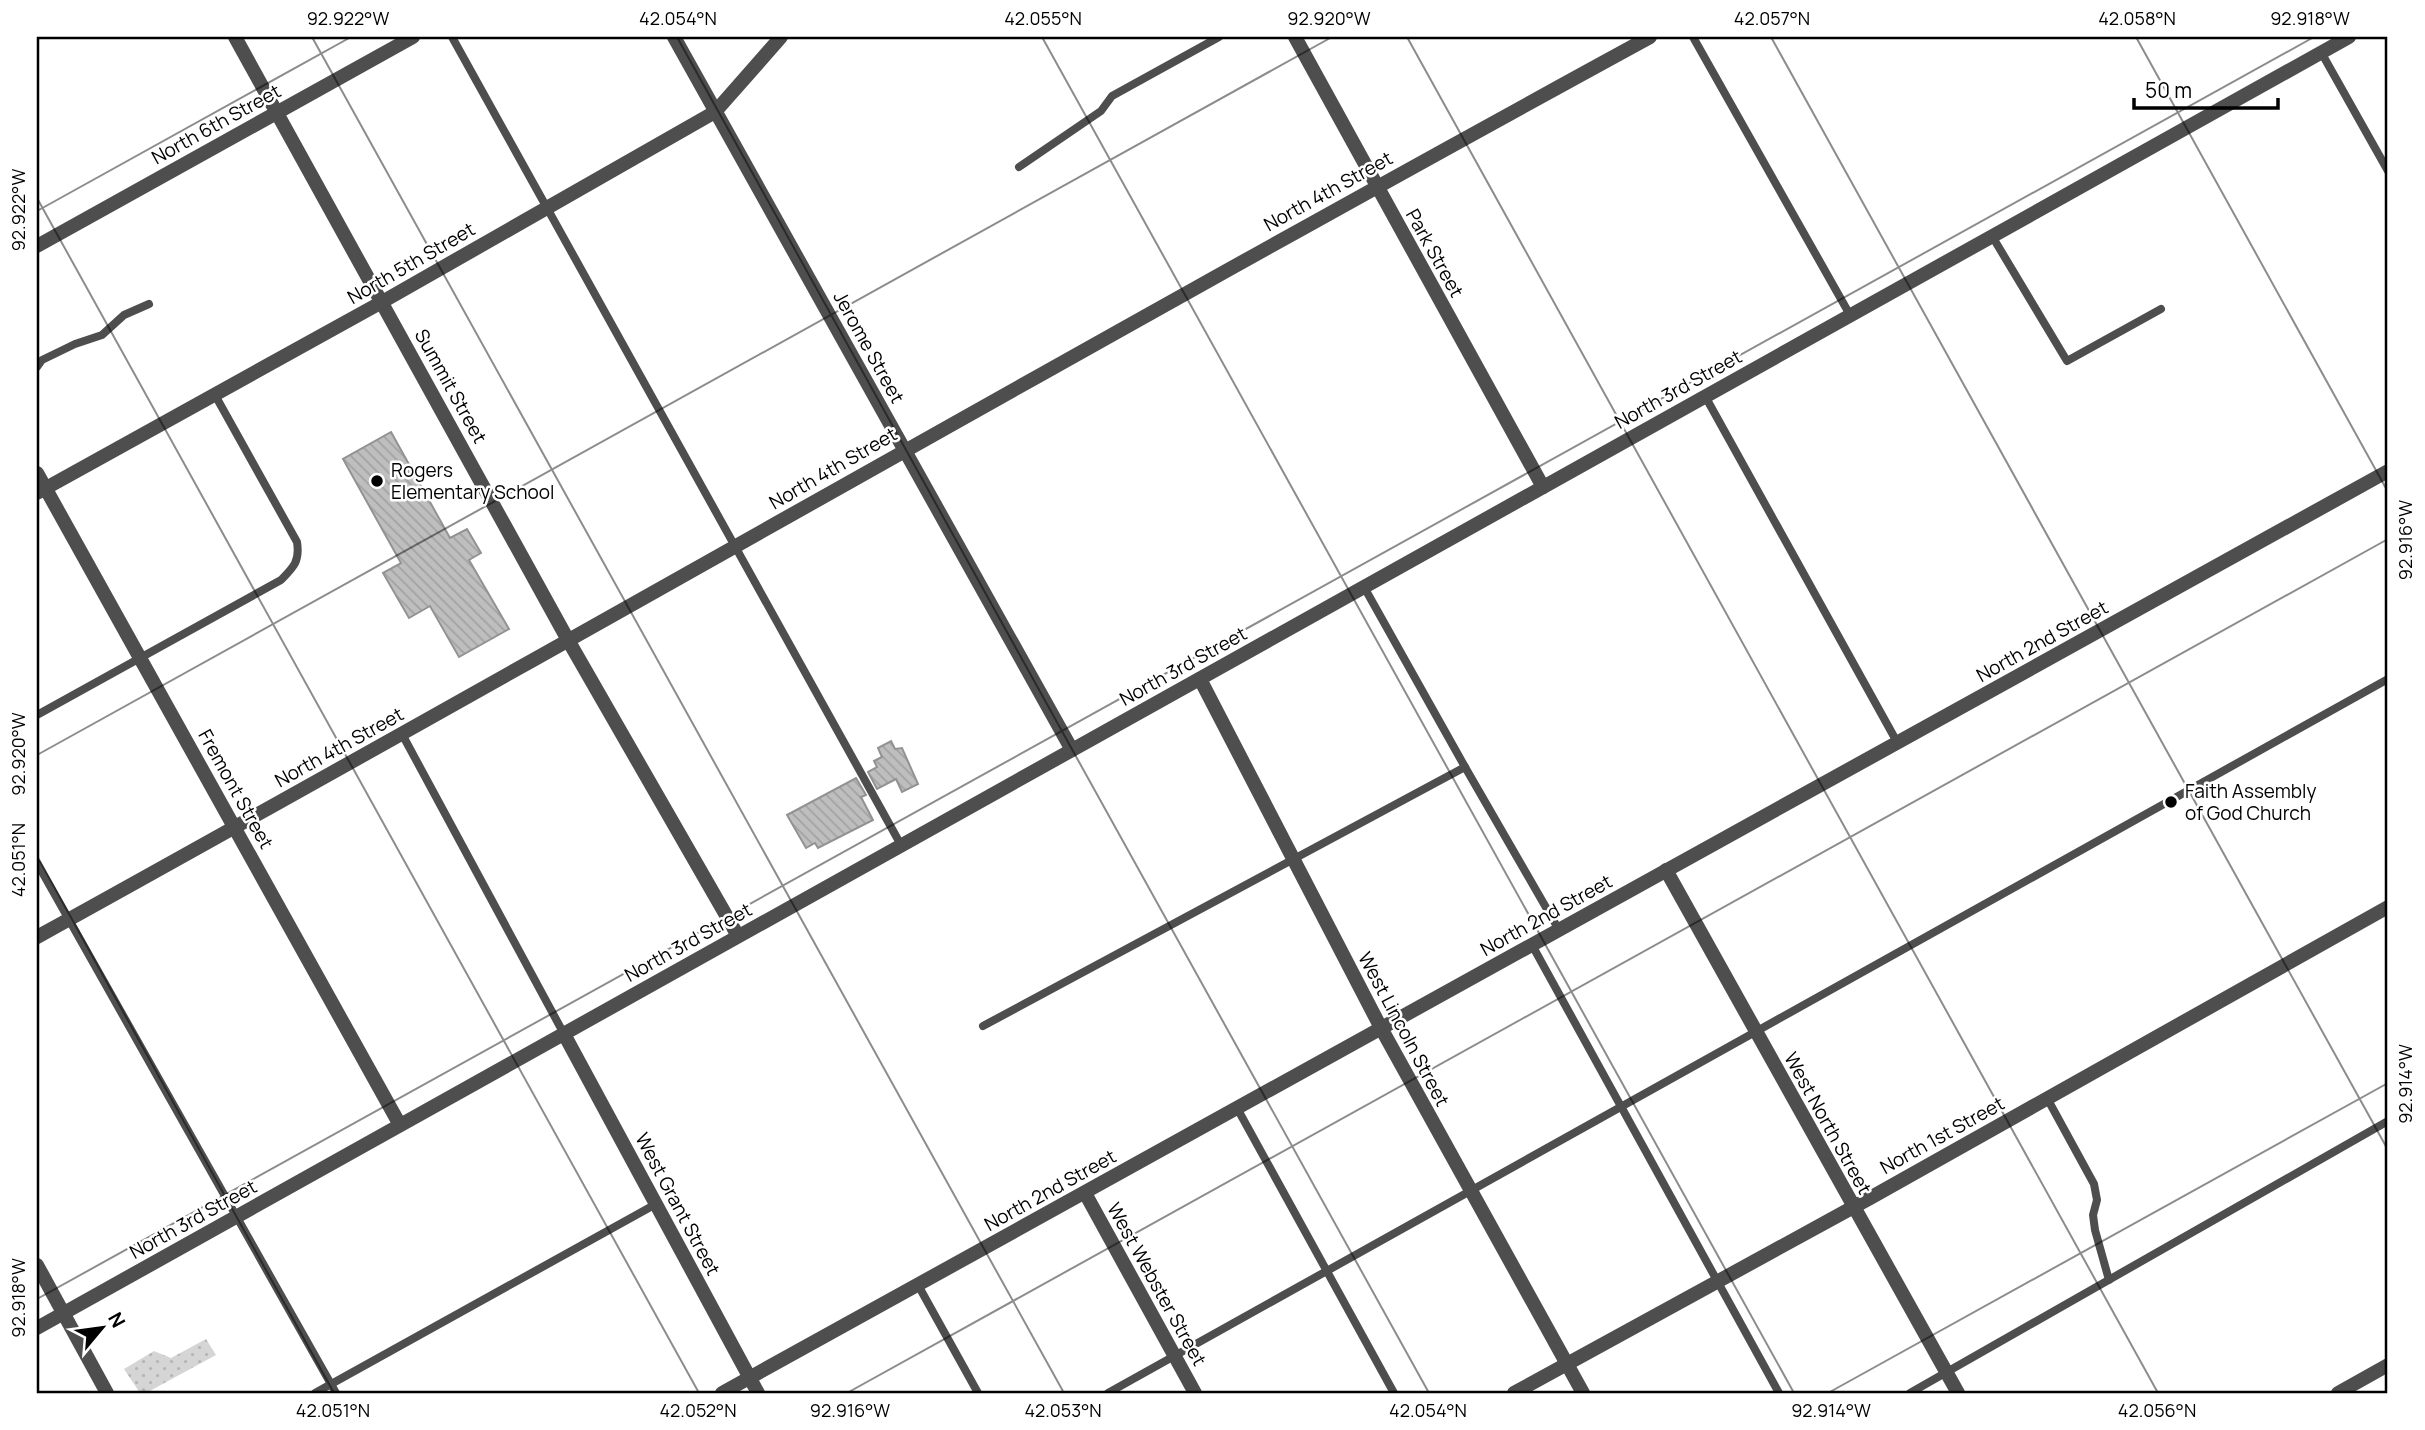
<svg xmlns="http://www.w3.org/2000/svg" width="2425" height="1430" font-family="Manrope,sans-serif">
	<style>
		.grass { fill: url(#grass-dots) }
		.building { fill: url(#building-back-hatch); stroke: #929292; stroke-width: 2 }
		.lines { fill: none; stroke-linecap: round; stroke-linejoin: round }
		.service { stroke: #4e4e4e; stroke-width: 8 }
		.minor { stroke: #4e4e4e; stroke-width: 14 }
		.tertiary { stroke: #4e4e4e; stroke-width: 14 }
		.ticks { fill: none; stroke: #000; stroke-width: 2; stroke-opacity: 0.45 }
		.poi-dot { fill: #000; stroke: #fff; stroke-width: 2.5 }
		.labels { text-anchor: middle; stroke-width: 5; stroke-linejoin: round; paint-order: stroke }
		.street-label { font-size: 19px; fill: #000; stroke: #fff }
		.poi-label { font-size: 19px; fill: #000; stroke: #fff; text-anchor: start }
		.neatline { fill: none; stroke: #000; stroke-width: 2.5 }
		.ticks-label { font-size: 18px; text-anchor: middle; fill: #000 }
	</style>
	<defs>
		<pattern id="grass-dots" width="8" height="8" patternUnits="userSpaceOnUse" patternTransform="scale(1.75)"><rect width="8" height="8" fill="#d5d5d5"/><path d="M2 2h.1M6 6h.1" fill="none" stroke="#b5b5b5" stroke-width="1.8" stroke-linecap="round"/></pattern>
		<pattern id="building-back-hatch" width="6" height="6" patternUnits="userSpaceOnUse" patternTransform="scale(1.75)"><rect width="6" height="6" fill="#bebebe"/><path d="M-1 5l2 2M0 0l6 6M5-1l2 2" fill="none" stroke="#a2a2a2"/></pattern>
	</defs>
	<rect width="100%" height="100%" fill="#fff"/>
	<path class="grass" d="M206,1339l10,16 -70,38h-6l-16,-24 30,-18 17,7z"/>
	<g class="building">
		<path d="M391,432l59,106 17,-9 14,24 -12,7 40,69 -50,28 -29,-51 -21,12 -26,-45 18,-10 -58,-104z"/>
		<path d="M891,741l4,8 7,-1 16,36 -16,8 -6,-13 -19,10 -9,-17 9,-5 -3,-6 8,-4 -4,-9z"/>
		<path d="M856,778l10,17 -5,2 12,23 -55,28 -3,-5 -9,5 -19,-33z"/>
	</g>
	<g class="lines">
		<g class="service">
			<path d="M452,37l449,808"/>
			<path d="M1693,37l157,278"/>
			<path d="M2321,52l67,119"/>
			<path d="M1019,167l82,-56 11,-15 107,-59"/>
			<path d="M1992,236l75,125 94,-52"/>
			<path d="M37,367l5,-7 33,-16 27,-9 22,-20 25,-11"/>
			<path d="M1705,396l192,346"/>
			<path d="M37,715l244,-135c13,-13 19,-19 16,-38l-82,-147"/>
			<path d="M402,734l162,300"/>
			<path d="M1465,767l94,163"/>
			<path d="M37,863l299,530"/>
			<path d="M1532,945l247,448"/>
			<path d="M983,1026l482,-259 -101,-180"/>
			<path d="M2047,1098l47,86 3,16 -4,15 2,15 14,50"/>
			<path d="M1237,1108l157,285"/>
			<path d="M918,1285l60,108"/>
			<path d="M315,1393l341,-189"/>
			<path d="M1108,1393l1280,-714"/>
			<path d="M1910,1393l478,-272"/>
		</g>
		<g class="minor">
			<path d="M235,37l333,603 170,296"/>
			<path d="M674,37l398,713"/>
			<path d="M1295,37l248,450"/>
			<path d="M37,246l376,-209"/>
			<path d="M37,473l363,652"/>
			<path d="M37,493l345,-191 333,-190 66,-75"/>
			<path d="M1200,679l181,349 202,365"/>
			<path d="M1666,870l292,523"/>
			<path d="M37,937c539,-298 1072,-605 1613,-900"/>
			<path d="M564,1034l194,359"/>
			<path d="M1085,1193l110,200"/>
			<path d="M722,1393l1666,-922"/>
			<path d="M1514,1393l356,-195 518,-291"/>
		</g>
		<g class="tertiary">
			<path d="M37,1265l70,128"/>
			<path d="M37,1328l2312,-1291"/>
			<path d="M2338,1393l50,-28"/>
		</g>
	</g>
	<path class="ticks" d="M312,37l752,1356M677,37l752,1356M1042,37l752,1356M1407,37l751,1356M1771,37l617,1113M2136,37l252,455M37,198l662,1195M37,211l314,-174M37,755l1295,-718M37,856l297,537M37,1299l2277,-1262M847,1393l1541,-854M1828,1393l560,-310"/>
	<g class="poi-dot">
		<circle cx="377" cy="481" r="7"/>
		<circle cx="2171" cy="802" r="7"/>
	</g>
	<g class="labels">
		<g class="street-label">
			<text transform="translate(216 124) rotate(-29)" y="7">North 6th Street</text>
			<text transform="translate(1328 191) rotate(-29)" y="7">North 4th Street</text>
			<text transform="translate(1435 253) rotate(61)" y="7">Park Street</text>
			<text transform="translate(411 263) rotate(-30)" y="7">North 5th Street</text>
			<text transform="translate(869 347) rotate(61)" y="7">Jerome Street</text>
			<text transform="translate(451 386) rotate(61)" y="7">Summit Street</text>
			<text transform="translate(1678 389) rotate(-29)" y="7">North 3rd Street</text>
			<text transform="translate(833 468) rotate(-30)" y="7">North 4th Street</text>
			<text transform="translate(2042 641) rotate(-29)" y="7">North 2nd Street</text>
			<text transform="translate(1183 666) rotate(-29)" y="7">North 3rd Street</text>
			<text transform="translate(339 747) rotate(-29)" y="7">North 4th Street</text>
			<text transform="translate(236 789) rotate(61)" y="7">Fremont Street</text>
			<text transform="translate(1546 915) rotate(-29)" y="7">North 2nd Street</text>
			<text transform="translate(688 942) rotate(-29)" y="7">North 3rd Street</text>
			<text transform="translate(1404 1029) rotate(62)" y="7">West Lincoln Street</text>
			<text transform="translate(1828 1123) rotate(61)" y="7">West North Street</text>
			<text transform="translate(1942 1135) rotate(-29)" y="7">North 1st Street</text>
			<text transform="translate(1050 1190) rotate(-29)" y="7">North 2nd Street</text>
			<text transform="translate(678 1204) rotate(62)" y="7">West Grant Street</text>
			<text transform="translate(193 1219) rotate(-29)" y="7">North 3rd Street</text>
			<text transform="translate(1157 1284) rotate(61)" y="7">West Webster Street</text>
		</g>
		<g class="poi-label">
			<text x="391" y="477">Rogers<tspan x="391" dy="22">Elementary School</tspan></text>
			<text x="2185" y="798">Faith Assembly<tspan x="2185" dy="22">of God Church</tspan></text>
		</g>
	</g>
	<rect width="2425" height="1430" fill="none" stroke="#ffffff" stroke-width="77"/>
	<g transform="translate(102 1328) rotate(61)" stroke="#ffffff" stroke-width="5" paint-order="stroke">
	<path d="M0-5L12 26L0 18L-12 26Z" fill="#000000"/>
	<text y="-10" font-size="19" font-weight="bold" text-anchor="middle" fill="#000000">N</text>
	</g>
	<path d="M2134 98v10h144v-10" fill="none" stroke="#000000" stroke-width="3.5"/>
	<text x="2145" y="98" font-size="21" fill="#000000" stroke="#ffffff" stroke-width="5" paint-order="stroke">50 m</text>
	<rect x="38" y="38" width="2348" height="1354" class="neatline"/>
	<g class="ticks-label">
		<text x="348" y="25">92.922°W</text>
		<text x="678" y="25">42.054°N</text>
		<text x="1043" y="25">42.055°N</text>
		<text x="1329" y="25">92.920°W</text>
		<text x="1772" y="25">42.057°N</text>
		<text x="2137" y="25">42.058°N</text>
		<text x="2310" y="25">92.918°W</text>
		<text transform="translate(19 210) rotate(-90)" y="6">92.922°W</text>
		<text transform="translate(2406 540) rotate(-90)" y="6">92.916°W</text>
		<text transform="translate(19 754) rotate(-90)" y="6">92.920°W</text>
		<text transform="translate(19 860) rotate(-90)" y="6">42.051°N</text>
		<text transform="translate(2406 1084) rotate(-90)" y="6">92.914°W</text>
		<text transform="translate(19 1298) rotate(-90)" y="6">92.918°W</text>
		<text x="333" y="1417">42.051°N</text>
		<text x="698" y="1417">42.052°N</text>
		<text x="850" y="1417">92.916°W</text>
		<text x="1063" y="1417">42.053°N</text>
		<text x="1428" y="1417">42.054°N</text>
		<text x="1831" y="1417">92.914°W</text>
		<text x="2157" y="1417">42.056°N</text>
	</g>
</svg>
